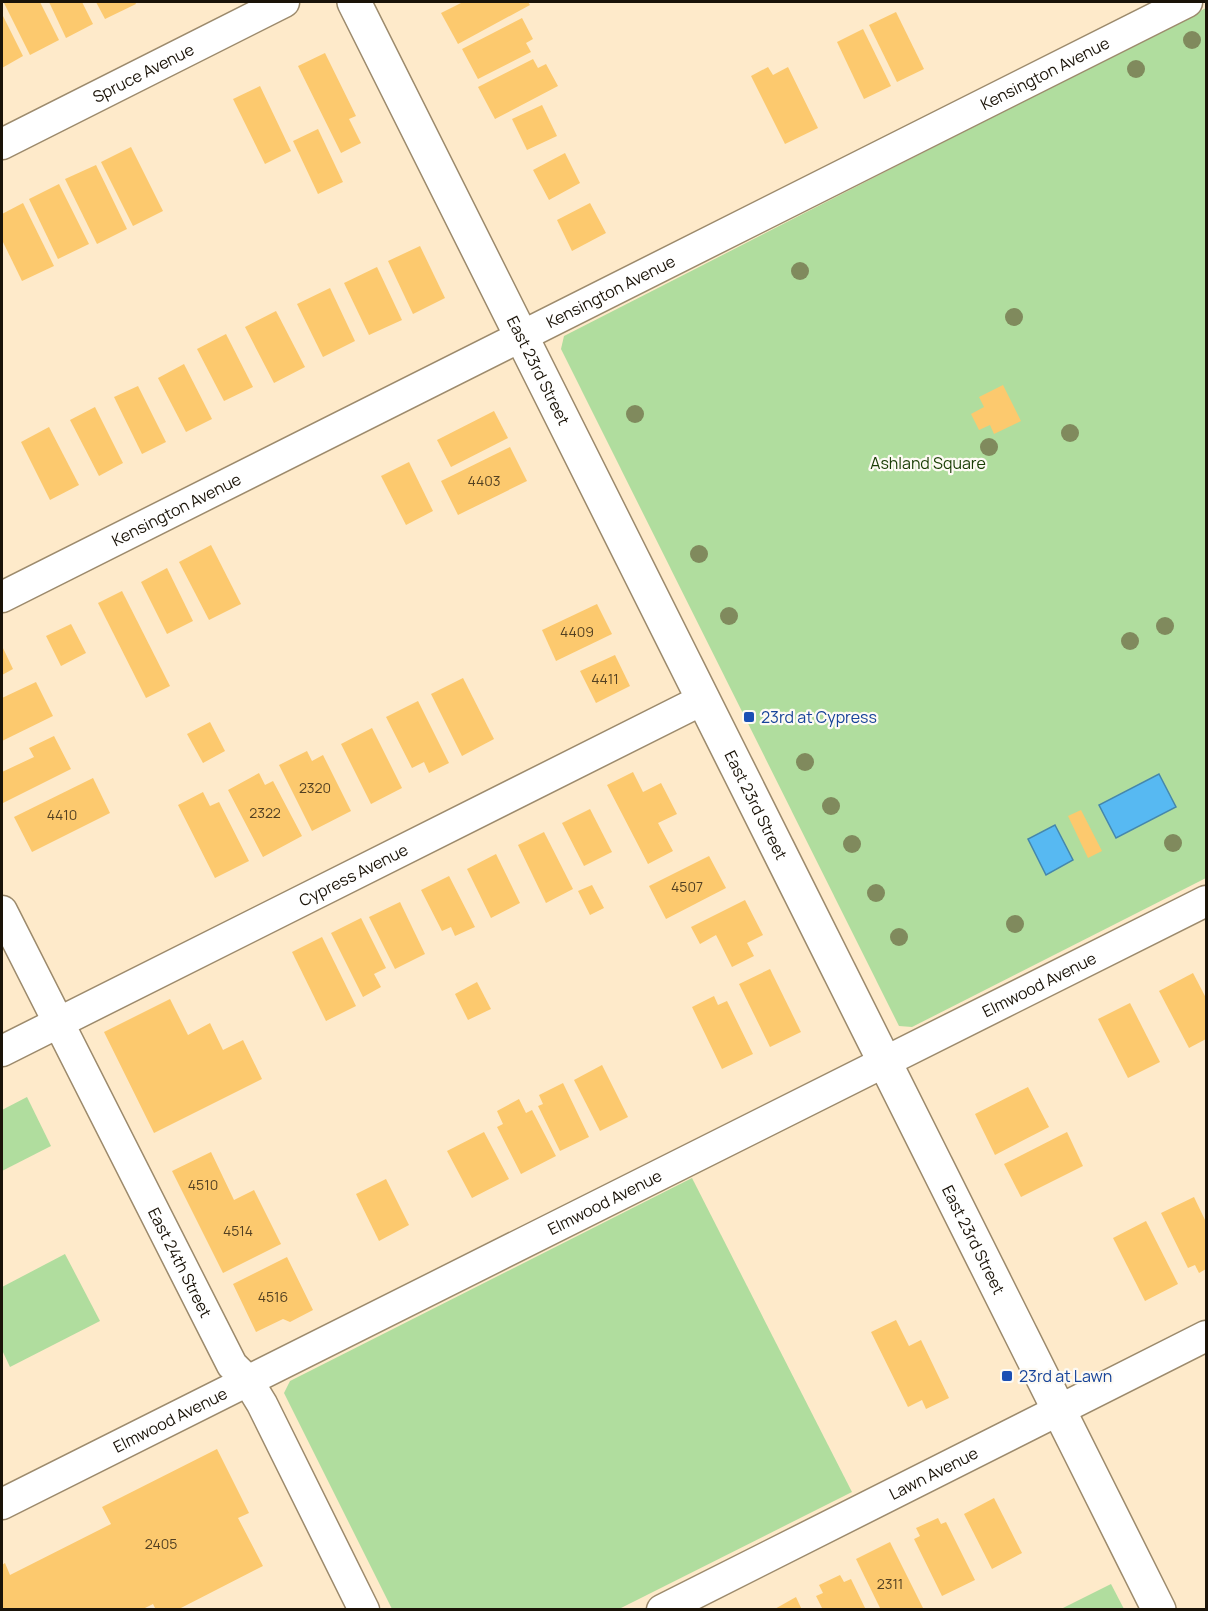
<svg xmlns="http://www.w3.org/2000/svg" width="1208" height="1611" font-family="Manrope,sans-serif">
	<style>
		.green { fill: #b0dd9e }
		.water { fill: #57b9f2; stroke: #4587ac; stroke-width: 1.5 }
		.building { fill: #fcc96e }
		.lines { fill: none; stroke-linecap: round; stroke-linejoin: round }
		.minor-casing { stroke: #9c8a6c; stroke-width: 33 }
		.secondary-casing { stroke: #9c8a6c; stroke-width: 36 }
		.minor { stroke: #fff; stroke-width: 30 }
		.secondary { stroke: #fff; stroke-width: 33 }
		.tree { fill: #808a5d }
		.transit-dot { fill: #1a4fb4; stroke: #fdfaf3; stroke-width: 2 }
		.labels { text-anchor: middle; stroke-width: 4.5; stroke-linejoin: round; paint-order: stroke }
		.number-label { font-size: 14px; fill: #524022 }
		.street-label { font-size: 16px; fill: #1a1308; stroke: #fdfaf3 }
		.park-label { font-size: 16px; fill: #183c03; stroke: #fdfaf3 }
		.transit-label { font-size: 16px; fill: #164399; stroke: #fdfaf3; text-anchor: start }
	</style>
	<rect width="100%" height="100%" fill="#feeaca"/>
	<g class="green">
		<path d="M1206,8v870l-294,149 -13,-1 -338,-677 3,-13z"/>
		<path d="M27,1097l24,49 -49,25v-61z"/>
		<path d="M692,1178l160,314 -233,117h-227l-108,-216 6,-12z"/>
		<path d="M65,1254l35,67 -90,46 -8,-17v-63z"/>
		<path d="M1111,1584l13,25h-63z"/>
	</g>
	<g class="water">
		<path d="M1159,774l17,33 -60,31 -17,-33z"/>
		<path d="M1055,825l18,35 -27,15 -18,-36z"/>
	</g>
	<g class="building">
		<path d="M40,2l19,38 -29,15 -26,-52z"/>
		<path d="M49,2h33l11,22 -27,14z"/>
		<path d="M96,2h39l1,2 -31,15z"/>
		<path d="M463,2h65l2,3 -72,39 -17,-31z"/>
		<path d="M896,12l28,57 -27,13 -28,-57z"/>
		<path d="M2,14l21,42 -21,12z"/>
		<path d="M522,18l11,21 -7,4 5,9 -53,27 -16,-30z"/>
		<path d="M863,29l28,57 -27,13 -27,-57z"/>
		<path d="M325,53l31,63 -7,3 12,24 -20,10 -43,-87z"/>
		<path d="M533,59l5,9 8,-4 12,22 -63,33 -17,-32z"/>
		<path d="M768,67l5,8 15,-8 30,61 -33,16 -34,-68z"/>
		<path d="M260,86l31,65 -26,13 -32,-65z"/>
		<path d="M542,105l15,31 -30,14 -15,-31z"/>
		<path d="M318,129l25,53 -25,12 -25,-53z"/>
		<path d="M131,147l32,64 -30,15 -32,-64z"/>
		<path d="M565,153l15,30 -31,17 -16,-30z"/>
		<path d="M96,165l31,64 -30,15 -32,-65z"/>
		<path d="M59,184l30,60 -31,15 -29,-60z"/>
		<path d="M23,203l31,63 -32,15 -20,-41v-26z"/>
		<path d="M590,203l16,30 -34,18 -15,-31z"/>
		<path d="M420,246l25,52 -32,16 -25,-53z"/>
		<path d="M377,267l25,53 -33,15 -25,-52z"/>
		<path d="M330,288l25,53 -32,16 -26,-53z"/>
		<path d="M276,311l29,56 -31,16 -29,-56z"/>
		<path d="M226,334l27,53 -29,14 -27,-52z"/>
		<path d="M184,364l28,55 -26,13 -28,-54z"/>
		<path d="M1003,385l18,36 -27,13 -4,-9 -11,5 -8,-16 13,-7 -5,-10z"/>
		<path d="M138,386l28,56 -24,12 -28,-57z"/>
		<path d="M95,407l28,56 -24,13 -29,-56z"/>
		<path d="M494,411l14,27 -57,29 -14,-27z"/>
		<path d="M49,427l30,58 -29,15 -29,-58z"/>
		<path d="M510,447l17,34 -69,34 -17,-34z"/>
		<path d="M409,462l24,49 -27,14 -25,-49z"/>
		<path d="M211,545l30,59 -32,16 -30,-58z"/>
		<path d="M167,568l26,53 -26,13 -26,-52z"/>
		<path d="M122,591l48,95 -24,12 -48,-95z"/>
		<path d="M597,604l15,30 -56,27 -14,-31z"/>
		<path d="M71,624l15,29 -25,13 -15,-30z"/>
		<path d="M2,646l11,23 -11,6z"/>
		<path d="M615,655l15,31 -34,17 -16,-32z"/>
		<path d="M463,678l31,61 -32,17 -31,-62z"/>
		<path d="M36,682l17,34 -51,25v-43z"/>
		<path d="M418,701l31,62 -20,10 -5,-11 -12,6 -26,-51z"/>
		<path d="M210,722l15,29 -22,12 -16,-29z"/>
		<path d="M372,728l30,60 -31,16 -30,-60z"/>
		<path d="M54,736l17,33 -68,34 -1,-31 32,-15 -5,-9z"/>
		<path d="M307,751l5,10 11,-6 28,56 -39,20 -33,-66z"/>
		<path d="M633,772l10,20 18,-9 16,31 -19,9 15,28 -25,13 -41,-79z"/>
		<path d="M259,773l6,12 8,-4 29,55 -39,21 -35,-67z"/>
		<path d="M93,778l17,35 -78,39 -18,-35z"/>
		<path d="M203,792l7,14 9,-4 30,59 -34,17 -37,-73z"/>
		<path d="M590,809l22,43 -28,14 -22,-43z"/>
		<path d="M1081,810l21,41 -14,7 -20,-42z"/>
		<path d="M544,832l29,57 -27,14 -28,-58z"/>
		<path d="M496,854l24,49 -29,15 -24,-49z"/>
		<path d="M709,856l17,32 -60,31 -17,-33z"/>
		<path d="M449,876l26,51 -20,9 -4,-9 -9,4 -21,-41z"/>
		<path d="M592,885l12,23 -14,7 -12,-24z"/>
		<path d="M745,900l18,35 -16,8 7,13 -22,11 -16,-32 -16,9 -9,-17z"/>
		<path d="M400,902l25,52 -30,15 -26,-52z"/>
		<path d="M361,918l25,50 -12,6 7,13 -18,10 -32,-64z"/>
		<path d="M322,937l34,69 -30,15 -34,-69z"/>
		<path d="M770,969l31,63 -31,15 -31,-63z"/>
		<path d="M1193,973l13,25v41l-17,9 -30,-57z"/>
		<path d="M477,982l14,27 -23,11 -13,-26z"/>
		<path d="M714,996l4,9 9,-4 26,53 -31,15 -30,-62z"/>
		<path d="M170,999l18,36 22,-12 13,27 20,-10 19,39 -108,54 -50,-101z"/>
		<path d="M1130,1003l30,59 -32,16 -30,-59z"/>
		<path d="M602,1065l26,52 -28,14 -26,-51z"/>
		<path d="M563,1083l26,54 -29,14 -22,-45 5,-2 -4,-9z"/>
		<path d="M1028,1087l21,40 -54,28 -20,-41z"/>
		<path d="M519,1099l7,14 6,-3 24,46 -35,18 -24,-47 6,-3 -6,-13z"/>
		<path d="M484,1132l25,47 -37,19 -25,-47z"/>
		<path d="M1067,1132l16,34 -62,31 -17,-33z"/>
		<path d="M211,1152l23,48 20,-10 27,54 -58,29 -51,-102z"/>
		<path d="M386,1179l23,46 -30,16 -23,-47z"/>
		<path d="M1194,1197l12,25v47l-7,4 -4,-8 -7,3 -27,-55z"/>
		<path d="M1146,1221l32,63 -33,17 -32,-63z"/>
		<path d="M287,1257l26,53 -23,12 -7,-3 -27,13 -23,-48z"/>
		<path d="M896,1320l13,26 12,-6 28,58 -23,11 -4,-9 -14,7 -37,-75z"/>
		<path d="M217,1449l32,64 -11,5 25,48 -86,44h-21l-3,-6 -12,6h-139v-45l3,-2 5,12 101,-51 -9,-17z"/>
		<path d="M994,1498l28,55 -30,16 -28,-55z"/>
		<path d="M938,1518l3,6 5,-2 29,58 -33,16 -28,-57 6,-3 -4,-8z"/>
		<path d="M890,1542l34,68h-43l-25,-51z"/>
		<path d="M840,1575l4,7 7,-3 15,31h-43l-7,-14 7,-3 -4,-8z"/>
		<path d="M796,1597l6,13h-29z"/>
	</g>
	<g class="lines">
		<g class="minor-casing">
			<g id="minor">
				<path id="s1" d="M2,144l282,-142"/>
				<path id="s2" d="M2,597l1185,-595"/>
				<path id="s3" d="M2,911l230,454 16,16 14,23 102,206"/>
				<path id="s4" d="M2,1051l702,-352"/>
				<path id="s5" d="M2,1504l1204,-603"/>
				<path id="s6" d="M662,1610l544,-274"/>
			</g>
		</g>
		<g class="secondary-casing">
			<g id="secondary">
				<path id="s7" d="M354,2l805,1608"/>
			</g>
		</g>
		<use href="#minor" class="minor"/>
		<use href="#secondary" class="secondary"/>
	</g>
	<g class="tree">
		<circle cx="1192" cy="40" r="9"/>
		<circle cx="1136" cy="69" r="9"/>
		<circle cx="800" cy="271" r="9"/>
		<circle cx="1014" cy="317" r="9"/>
		<circle cx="635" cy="414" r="9"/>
		<circle cx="1070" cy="433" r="9"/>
		<circle cx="989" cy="447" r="9"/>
		<circle cx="699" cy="554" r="9"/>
		<circle cx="729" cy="616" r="9"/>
		<circle cx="1165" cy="626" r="9"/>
		<circle cx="1130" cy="641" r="9"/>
		<circle cx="805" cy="762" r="9"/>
		<circle cx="831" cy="806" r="9"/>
		<circle cx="1173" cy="843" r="9"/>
		<circle cx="852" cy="844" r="9"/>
		<circle cx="876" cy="893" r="9"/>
		<circle cx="1015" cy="924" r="9"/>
		<circle cx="899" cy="937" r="9"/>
	</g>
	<g class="transit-dot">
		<rect x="743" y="711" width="12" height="12" rx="3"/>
		<rect x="1001" y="1370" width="12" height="12" rx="3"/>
	</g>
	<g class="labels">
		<g class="number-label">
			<text x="484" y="486">4403</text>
			<text x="577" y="637">4409</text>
			<text x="605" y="684">4411</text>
			<text x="315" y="793">2320</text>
			<text x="265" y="818">2322</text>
			<text x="62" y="820">4410</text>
			<text x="687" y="892">4507</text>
			<text x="203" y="1190">4510</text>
			<text x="238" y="1236">4514</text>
			<text x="273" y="1302">4516</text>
			<text x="161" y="1549">2405</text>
			<text x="890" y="1589">2311</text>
		</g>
		<g class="street-label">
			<text dy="6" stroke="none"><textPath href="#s1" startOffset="158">Spruce Avenue</textPath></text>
			<text dy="6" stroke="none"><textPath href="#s2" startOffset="1167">Kensington Avenue</textPath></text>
			<text dy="6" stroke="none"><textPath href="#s2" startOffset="681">Kensington Avenue</textPath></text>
			<text dy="6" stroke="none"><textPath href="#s7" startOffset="412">East 23rd Street</textPath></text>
			<text dy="6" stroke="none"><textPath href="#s2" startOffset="195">Kensington Avenue</textPath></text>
			<text dy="6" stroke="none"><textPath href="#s7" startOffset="898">East 23rd Street</textPath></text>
			<text dy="6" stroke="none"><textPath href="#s4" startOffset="393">Cypress Avenue</textPath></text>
			<text dy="6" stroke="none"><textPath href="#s5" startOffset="1160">Elmwood Avenue</textPath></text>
			<text dy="6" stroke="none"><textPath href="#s5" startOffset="674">Elmwood Avenue</textPath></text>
			<text dy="6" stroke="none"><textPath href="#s7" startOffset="1384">East 23rd Street</textPath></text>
			<text dy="6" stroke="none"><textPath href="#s3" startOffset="394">East 24th Street</textPath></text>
			<text dy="6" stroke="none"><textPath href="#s5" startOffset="188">Elmwood Avenue</textPath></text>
			<text dy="6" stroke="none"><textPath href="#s6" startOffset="304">Lawn Avenue</textPath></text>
		</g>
		<g class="park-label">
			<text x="928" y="469">Ashland Square</text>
		</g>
		<g class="transit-label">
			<text x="761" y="723">23rd at Cypress</text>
			<text x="1019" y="1382">23rd at Lawn</text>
		</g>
	</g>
	<rect width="1208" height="1611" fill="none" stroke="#1a1308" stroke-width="6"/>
</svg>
